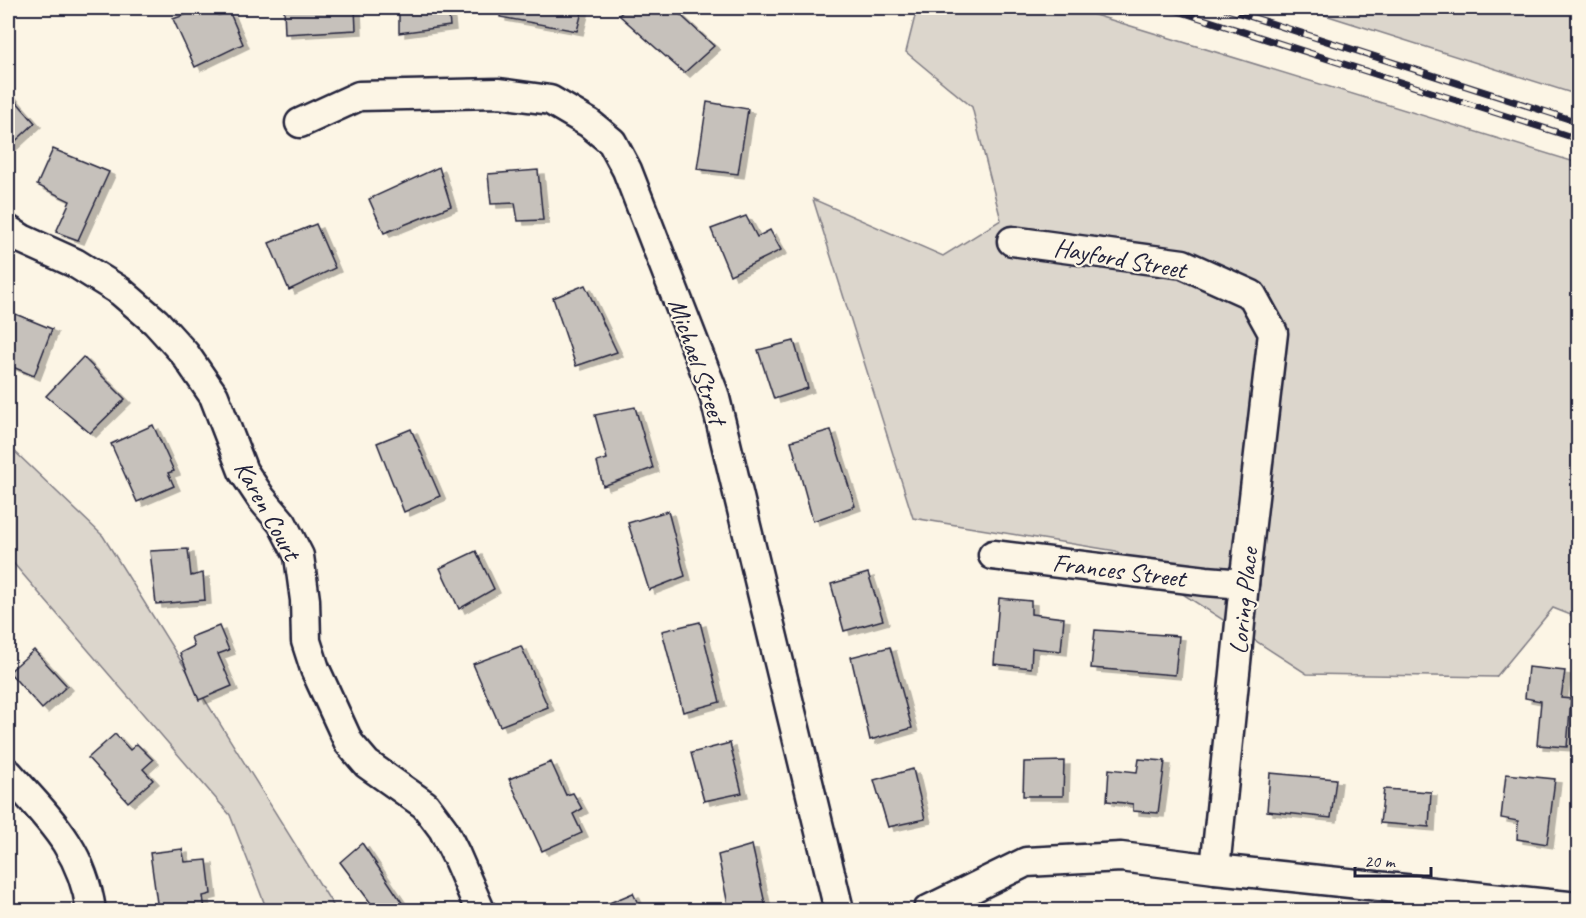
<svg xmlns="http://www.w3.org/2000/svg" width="1586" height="918" font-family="Caveat,sans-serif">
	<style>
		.green { fill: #dcd6cc; stroke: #7f7c84; stroke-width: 1.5 }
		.building { fill: #c6c1bb; stroke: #22223b; stroke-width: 1.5; filter: url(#shadow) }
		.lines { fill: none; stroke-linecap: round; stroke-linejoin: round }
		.minor-casing { stroke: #22223b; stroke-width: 33 }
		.minor { stroke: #fcf5e5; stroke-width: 28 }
		.rail-casing { stroke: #22223b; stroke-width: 7 }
		.rail { stroke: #fcf5e5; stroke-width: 4.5; stroke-dasharray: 14; stroke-linecap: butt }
		.labels { text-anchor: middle; stroke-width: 4.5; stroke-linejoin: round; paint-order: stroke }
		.street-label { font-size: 26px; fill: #22223b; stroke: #fcf5e5 }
	</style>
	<defs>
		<filter id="shadow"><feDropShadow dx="6" dy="4" stdDeviation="0" flood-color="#0004"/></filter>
	</defs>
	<rect width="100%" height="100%" fill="#fcf5e5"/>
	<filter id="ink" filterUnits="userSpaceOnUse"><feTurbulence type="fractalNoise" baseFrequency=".0167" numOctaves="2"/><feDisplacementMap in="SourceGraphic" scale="12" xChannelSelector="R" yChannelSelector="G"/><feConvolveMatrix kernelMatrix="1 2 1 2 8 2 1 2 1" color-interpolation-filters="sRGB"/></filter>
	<g filter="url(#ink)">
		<g class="green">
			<path d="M917,8h155l506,155v455l-25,-10 -57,69 -189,-3 -191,-123 -203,-33 -100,-319 130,57 58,-36 -29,-113 -66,-55z"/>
			<path d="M1303,8h275v87z"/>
			<path d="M8,445l95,91 233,374h-69l-37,-95 -222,-258z"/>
		</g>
		<g class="building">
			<path d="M204,8h10l4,7 12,-2 13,31 -48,23 -22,-48z"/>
			<path d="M284,8h71l1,22 -71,4z"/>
			<path d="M399,8h49l2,18 -51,7z"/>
			<path d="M501,8h82l-6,23 -77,-14z"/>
			<path d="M627,8h46l41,38 -30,27 -65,-58z"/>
			<path d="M8,92l27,31 -27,25z"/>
			<path d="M707,102l41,7 -10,65 -41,-5z"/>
			<path d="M53,149l56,23 -31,68 -22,-8 14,-31 -33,-16z"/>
			<path d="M439,167l12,39 -67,27 -15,-34z"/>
			<path d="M538,170l5,50 -25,1 -3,-18 -24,1 -3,-30z"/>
			<path d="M746,216l11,21 13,-7 11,20 -51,25 -19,-46z"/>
			<path d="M316,224l19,44 -46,22 -20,-47z"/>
			<path d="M585,285l32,67 -41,14 -23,-68z"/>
			<path d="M8,311l44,18 -18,47 -26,-11z"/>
			<path d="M794,341l14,47 -34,11 -16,-49z"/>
			<path d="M83,357l42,42 -35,34 -44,-37z"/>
			<path d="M635,407l18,61 -50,18 -6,-24 10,-3 -12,-44z"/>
			<path d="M153,425l21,46 -6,2 6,13 -37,16 -26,-58z"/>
			<path d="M411,429l29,67 -36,16 -27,-69z"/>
			<path d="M831,430l24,76 -42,15 -22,-80z"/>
			<path d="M668,511l17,65 -36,14 -21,-67z"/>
			<path d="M188,549l3,27 12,-3 2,27 -49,4 -6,-53z"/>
			<path d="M476,551l18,38 -35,20 -19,-41z"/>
			<path d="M868,573l15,47 -39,11 -13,-47z"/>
			<path d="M999,598l32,3v13l33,4 -3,33 -29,-3 -1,20 -37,-4z"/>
			<path d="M700,622l20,80 -37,10 -21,-81z"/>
			<path d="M219,626l10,24 -11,4 14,32 -33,14 -19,-47 14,-7 -3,-9z"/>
			<path d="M1095,630l84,6 -4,39 -84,-7z"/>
			<path d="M521,646l27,61 -48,19 -27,-62z"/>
			<path d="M890,647l22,81 -42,12 -19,-83z"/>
			<path d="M34,650l33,36 -25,23 -33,-37z"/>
			<path d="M1528,667l37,4 -4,27 10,1 -4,48 -30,-2 4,-44 -16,-3z"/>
			<path d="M115,734l15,16 7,-6 16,16 -10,9 10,11 -25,22 -40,-44z"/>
			<path d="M730,743l12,50 -38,8 -13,-48z"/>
			<path d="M1139,759l26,2 -7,52 -25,-2v-7l-26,-3 2,-32 28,3z"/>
			<path d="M1064,761l-1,35h-40l1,-34z"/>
			<path d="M551,762l15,33 7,-2 9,16 -9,5 9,19 -40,18 -33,-72z"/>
			<path d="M913,769l12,50 -37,8 -14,-47z"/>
			<path d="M1270,773l66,6 -5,39 -64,-7z"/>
			<path d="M1506,774l49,5 -8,65 -30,-5 1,-18 -17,-3z"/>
			<path d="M1384,789l47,3 -2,35 -49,-4z"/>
			<path d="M362,843l45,67h-31l-36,-48z"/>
			<path d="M752,845l14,63 -8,2h-29l-11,-55z"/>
			<path d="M182,849l3,13 22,-2 4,34 -8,2 2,14h-47l-8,-57z"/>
			<path d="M633,893l8,17h-31l-3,-6z"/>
		</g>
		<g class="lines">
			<g class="minor-casing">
				<g id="minor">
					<path d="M300,123l59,-27 140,-3 51,7 39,23 23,19 15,28 87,224 125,516"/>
					<path d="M8,230l14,9 53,24 45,28 36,31 29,32 29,42 29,75 18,27 21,25 17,33 6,44 1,41 9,28 34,74 18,21 58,41 18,24 13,26 24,55"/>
					<path d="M1012,241l171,23 69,31 21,38 -29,251 -29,285"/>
					<path d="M993,555l213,26 38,3"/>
					<path d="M8,773c40,45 74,75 83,137"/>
					<path d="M928,910l98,-48 95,-5 94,12 363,38"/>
				</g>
			</g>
			<use href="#minor" class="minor"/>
			<g class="rail-casing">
				<g id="rail">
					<path d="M1169,8l409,131"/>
					<path d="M1224,8l354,114"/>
				</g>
			</g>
			<use href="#rail" class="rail"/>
		</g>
	</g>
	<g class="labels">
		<g class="street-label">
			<text transform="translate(1120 258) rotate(10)" y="9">Hayford Street</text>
			<text transform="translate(698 361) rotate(71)" y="9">Michael Street</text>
			<text transform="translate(268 510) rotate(61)" y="9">Karen Court</text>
			<text transform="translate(1119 570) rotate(7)" y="9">Frances Street</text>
			<text transform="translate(1243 601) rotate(-84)" y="9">Loring Place</text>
		</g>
	</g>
	<rect width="1586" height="918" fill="none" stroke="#fcf5e5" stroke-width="30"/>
	<rect x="15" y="15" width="1556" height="888" fill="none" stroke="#22223b" stroke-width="2" filter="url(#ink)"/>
	<path d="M1355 867v9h76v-9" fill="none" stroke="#22223b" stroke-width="3"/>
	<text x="1364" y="867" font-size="18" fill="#22223b" stroke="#fcf5e5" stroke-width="4.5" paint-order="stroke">20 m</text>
</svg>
